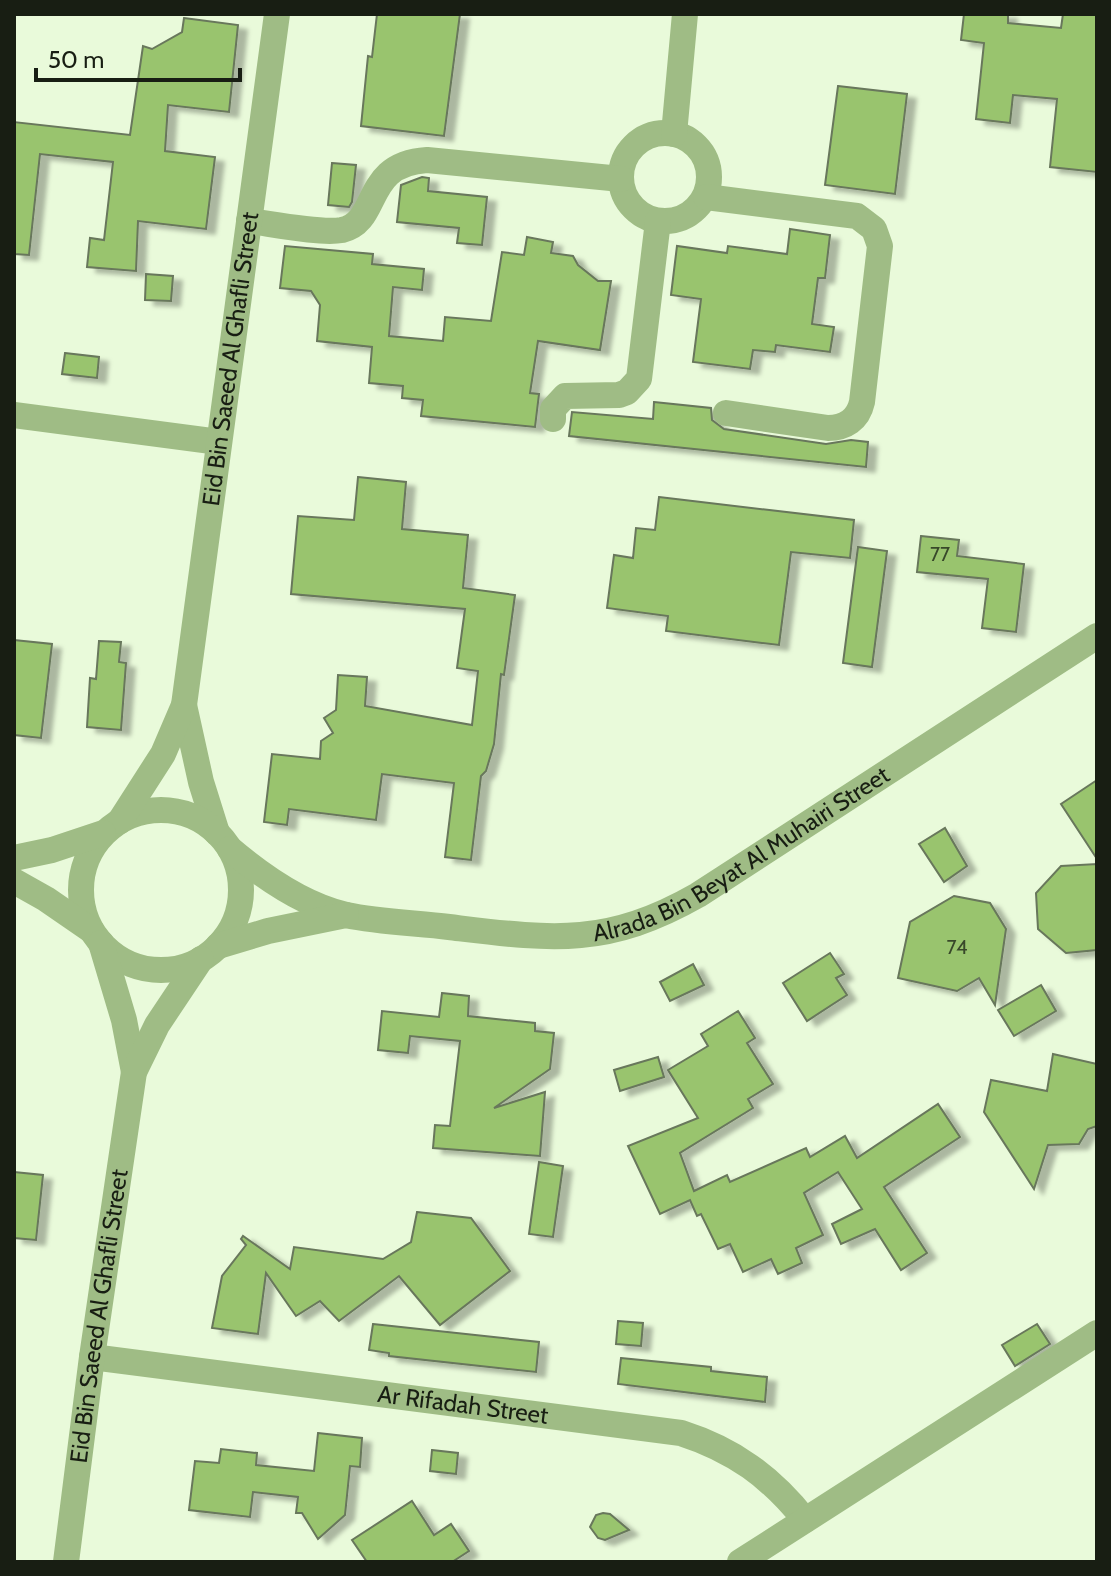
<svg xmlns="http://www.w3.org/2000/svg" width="1111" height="1576" font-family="Cabin,sans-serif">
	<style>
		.building { fill: #99c46e; stroke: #68775b; stroke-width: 2; filter: url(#shadow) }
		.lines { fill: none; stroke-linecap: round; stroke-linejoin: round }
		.street { stroke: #9fbc85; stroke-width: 26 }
		.labels { text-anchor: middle; stroke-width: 6; stroke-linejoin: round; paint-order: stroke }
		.number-label { font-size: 20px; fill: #38482a }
		.street-label { font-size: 24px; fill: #181e13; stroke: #e9fada }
	</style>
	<defs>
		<filter id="shadow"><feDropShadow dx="9" dy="5" stdDeviation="2" flood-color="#0004"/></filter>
	</defs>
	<rect width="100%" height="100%" fill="#e9fada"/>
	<g class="building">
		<path d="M377,14h83l-16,122 -83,-10 7,-70 4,1z"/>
		<path d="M964,14h44v9l53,5 2,-14h34v158l-47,-5 7,-68 -44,-4 -3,28 -34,-4 8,-76 -23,-3z"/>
		<path d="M184,18l54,7 -9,87 -61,-7 -3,46 50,6 -9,72 -68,-8 -2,50 -49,-4 3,-29 14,2 9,-78 -73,-8 -11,101 -15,-1v-132l116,13 13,-89 9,3 30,-17z"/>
		<path d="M838,86l69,8 -12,100 -70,-9z"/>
		<path d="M332,163l24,2 -4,37 -3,5 -21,-2z"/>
		<path d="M422,177l7,1 -1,13 59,6 -5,48 -25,-2 2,-15 -62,-6 4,-37z"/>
		<path d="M790,229l40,6 -5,43h-7l-6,46 22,3 -4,25 -54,-7 -1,7 -22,-2 -3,19 -57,-7 8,-63 -30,-4 6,-49 50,7 1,-7 59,8z"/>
		<path d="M527,237l26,5 -2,11 22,3 5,9 20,16h13l-11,69 -62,-9 -8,52 9,1 -4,33 -114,-11 2,-16 -21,-2 1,-12 -34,-3 3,-36 -55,-6 3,-36 -9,-14 -31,-3 5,-42 88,8 -1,10 52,5 -2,21 -29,-3 -4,49 54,5 2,-24 46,4 11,-69 22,3z"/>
		<path d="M146,274l27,2 -2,25 -26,-1z"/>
		<path d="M65,353l34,4 -2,21 -35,-4z"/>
		<path d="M654,402l57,6 1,12 12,9 102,15 25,-4 17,2 -2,25 -297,-31 3,-24 81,7z"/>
		<path d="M358,477l48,5 -4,47 66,6 -5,53 52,7 -11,80 -3,-1 -7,70 -8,27 -5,5 -10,84 -26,-3 9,-74 -72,-9 -6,46 -87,-11 -2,16 -23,-3 8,-68 48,5 1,-18 12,-8 -9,-15 12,-8 2,-35 29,2 -2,29 107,19 6,-54 -21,-3 8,-59 -174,-15 7,-78 56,4z"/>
		<path d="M659,497l195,23 -4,38 -59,-6 -12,93 -113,-14 2,-15 -61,-8 7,-53 19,3 3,-30 19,2z"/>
		<path d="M921,536l38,4 -2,16 67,8 -8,68 -34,-4 6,-49 -71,-7z"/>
		<path d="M858,547l29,4 -15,116 -29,-4z"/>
		<path d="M14,640l38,4 -11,94 -27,-3z"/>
		<path d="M99,641l22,1 -2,20 7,1 -5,67 -34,-3 3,-49 6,1z"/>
		<path d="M1097,780v79l-36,-55z"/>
		<path d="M945,828l22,38 -23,16 -25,-38z"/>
		<path d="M1097,864v86l-31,3 -28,-24 -2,-36 25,-27z"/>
		<path d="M954,896l36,7 16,26 -11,76 -16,-27 -22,13 -59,-13 12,-56z"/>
		<path d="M830,953l14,21 -8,4 11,17 -40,26 -24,-38z"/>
		<path d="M693,964l11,21 -34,16 -10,-19z"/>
		<path d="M1041,985l15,26 -42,25 -16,-26z"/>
		<path d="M442,993l27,3 -1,20 67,7v8l19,2 -4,36 -56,39 51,-16 -5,64 -107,-8 2,-23 15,1 10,-85 -50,-5 -2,17 -30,-3 4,-39 57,6z"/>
		<path d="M738,1011l17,27 -8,5 26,41 -25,15 5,9 -73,45 14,38 33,-16 3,7 76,-34 4,9 35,-21 12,22 81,-54 22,33 -76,50 43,66 -26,17 -26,-41 -34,15 -9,-20 30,-15 -24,-37 -34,21 19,42 -27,13 6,15 -24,11 -7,-15 -28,13 -13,-28 -12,5 -17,-35 -4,2 -7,-16 -30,14 -32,-68 70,-28 -30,-48 40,-24 -7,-12z"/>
		<path d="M1053,1054l44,10v62l-9,3 -9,15 -31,1 -14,44 -50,-77 7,-32 56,11z"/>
		<path d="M658,1057l6,20 -44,14 -6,-21z"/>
		<path d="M539,1162l24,4 -10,71 -24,-3z"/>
		<path d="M14,1172l29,3 -7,65 -22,-2z"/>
		<path d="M417,1212l54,6 39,53 -70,54 -41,-49 -60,45 -19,-20 -24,15 -30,-43 -8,61 -46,-6 10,-52 24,-31 -5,-6 2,-3 47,33 4,-22 89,12 28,-17z"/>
		<path d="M618,1321l25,2 -2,23 -25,-2z"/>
		<path d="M373,1324l166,18 -3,30 -147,-16v-3l-20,-3z"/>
		<path d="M1037,1324l13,20 -35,22 -13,-21z"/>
		<path d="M621,1358l90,9v4l56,6 -2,25 -147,-18z"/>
		<path d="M318,1433l44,5 -2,29 -10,-1 -5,49 -27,24 -16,-26h-6l2,-16 -45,-5 -3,25 -61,-7 6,-49 24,2 2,-14 36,4 -1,12 58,6z"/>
		<path d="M432,1450l26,3 -2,21 -26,-3z"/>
		<path d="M412,1501l22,34 17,-11 18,27 -17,11h-85l-15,-22z"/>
		<path d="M603,1513l7,1 19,16 -24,10 -7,-2 -8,-11 6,-12z"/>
	</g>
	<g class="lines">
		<g class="street">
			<circle cx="665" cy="177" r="44"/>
			<path d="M674,134l11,-120"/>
			<path d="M706,197l151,19 17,13 6,17 -18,156c-4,18 -17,26 -34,26l-102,-15"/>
			<path d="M249,221c23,3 72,13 93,9 39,-9 20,-66 85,-70l194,19"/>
			<path d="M14,415l205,27"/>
			<path d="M553,419v-10l12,-13 54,-1 8,-3 12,-13 19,-158"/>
			<path d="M184,705l17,77 16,51"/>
			<circle cx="161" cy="890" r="80"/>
			<path id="s1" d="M120,821l43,-67 21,-49 93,-691"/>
			<path id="s2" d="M230,849c33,28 73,56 116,66 33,7 70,8 103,12 101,12 156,21 249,-32l399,-259"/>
			<path d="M14,858l38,-8 51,-17"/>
			<path d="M14,881l32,18 45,31"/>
			<path d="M101,943l23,77 10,52"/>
			<path d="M218,946l50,-15 78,-16"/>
			<path id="s3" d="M92,1357l589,76c53,17 90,44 124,87"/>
			<path id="s4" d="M66,1562l26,-205 42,-285 23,-47 44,-66"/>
			<path d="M740,1562l357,-229"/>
		</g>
	</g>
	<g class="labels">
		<g class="number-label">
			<text x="940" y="561">77</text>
			<text x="957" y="954">74</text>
		</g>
		<g class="street-label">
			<text dy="8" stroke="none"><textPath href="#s1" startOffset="482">Eid Bin Saeed Al Ghafli Street</textPath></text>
			<text dy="8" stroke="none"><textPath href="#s2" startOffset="552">Alrada Bin Beyat Al Muhairi Street</textPath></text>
			<text dy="8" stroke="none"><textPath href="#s4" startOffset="248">Eid Bin Saeed Al Ghafli Street</textPath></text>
			<text dy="8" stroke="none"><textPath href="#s3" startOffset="374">Ar Rifadah Street</textPath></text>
		</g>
	</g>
	<rect width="1111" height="1576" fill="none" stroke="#181e13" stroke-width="32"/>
	<path d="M36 68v12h204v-12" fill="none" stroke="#181e13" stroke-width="4"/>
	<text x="48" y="68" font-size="24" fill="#181e13" stroke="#e9fada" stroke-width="6" paint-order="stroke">50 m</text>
</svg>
